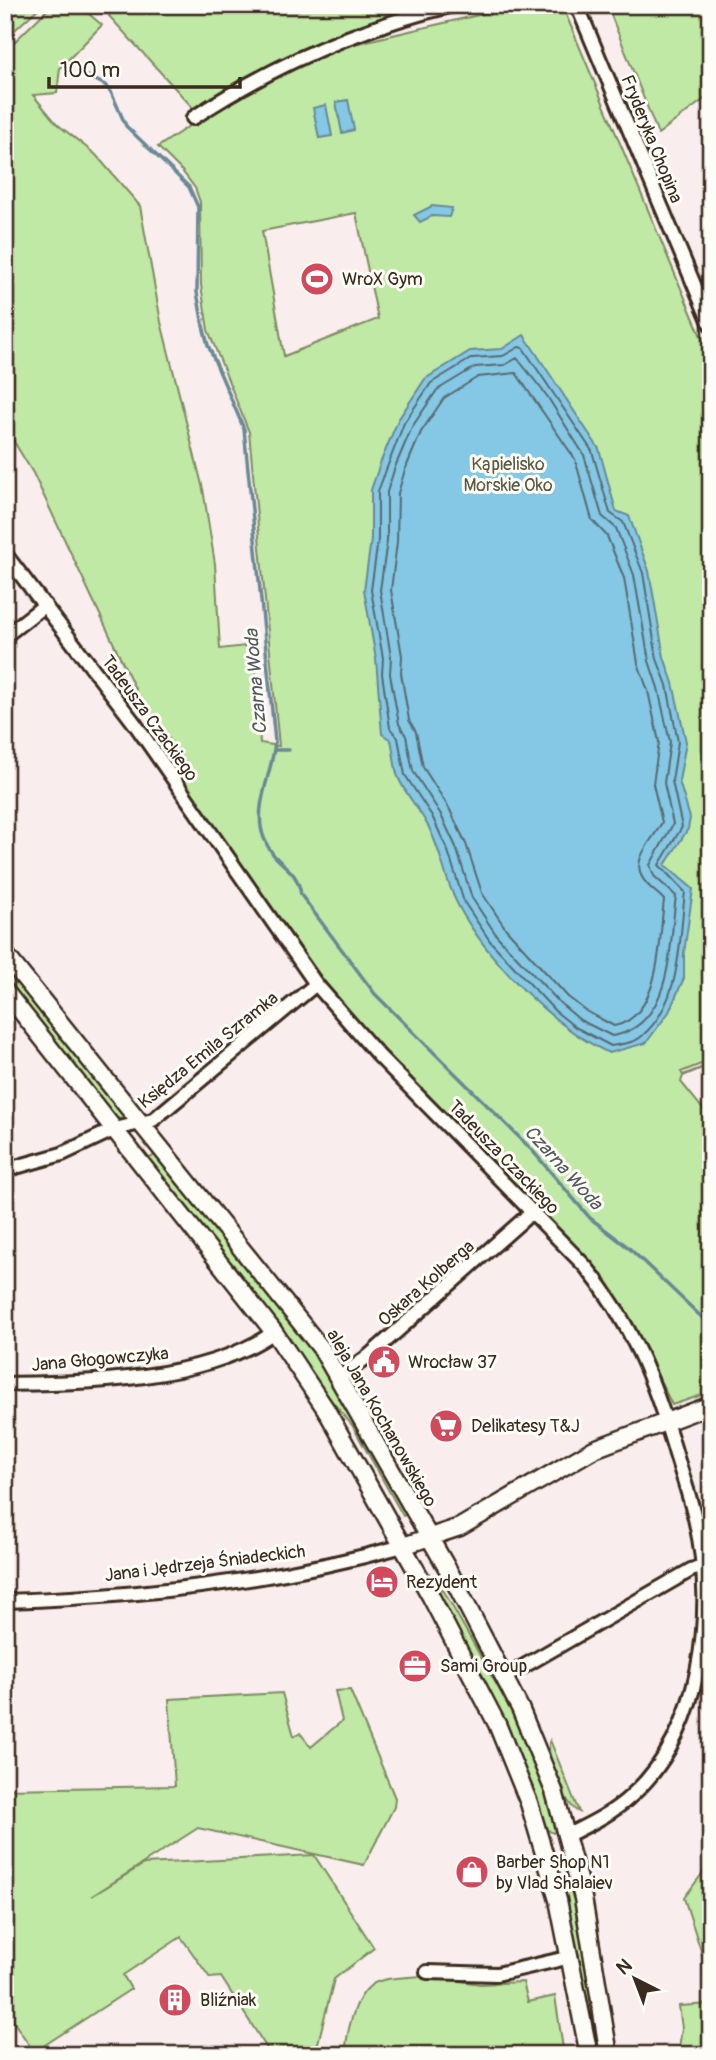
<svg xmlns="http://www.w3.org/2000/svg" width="716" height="2060" font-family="Pangolin,sans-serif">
  <rect width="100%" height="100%" fill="#f9edee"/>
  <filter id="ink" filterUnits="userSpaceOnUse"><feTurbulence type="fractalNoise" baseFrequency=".0143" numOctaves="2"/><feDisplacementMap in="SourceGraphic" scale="14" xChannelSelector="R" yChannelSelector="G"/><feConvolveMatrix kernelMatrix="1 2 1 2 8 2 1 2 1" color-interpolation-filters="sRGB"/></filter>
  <g filter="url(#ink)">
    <!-- green -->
    <path fill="#c0e9a5" stroke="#7e8a62" stroke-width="2" fill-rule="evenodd" d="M5,5h37l-37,34z
      M52,5h34l-3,4 19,16 -42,43 -3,25 -24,2 24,29 39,31 44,51 21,116 42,167 12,75 5,85 34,-4 6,98 19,3 -30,-314 -41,-102 -7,-45 -1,-83 -5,-14 -13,-17 -24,-24 62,-42 117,-57 171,-40 2,-3h52l149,355v700l-30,12 2,3 28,-11 -28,12 -2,6 30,37v273l-39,13 -40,-82 -32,-48 -258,-269 -160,-224 12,-7 -57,-82 -104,-220 -28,-46v-376zM356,213l22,106 -94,37 -22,-125z
      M116,5h309l-84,29 -148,74 -84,-92z
      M607,5h104v89l-53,40z
      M5,965l119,149 -2,5 -6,-1 -111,-138z
      M157,1153l164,210 86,151 -4,2 -51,-91 -28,-33 -51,-76 -124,-157z
      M442,1588l79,140 32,83 3,18 -3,4 -7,-4 -44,-113 -67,-124z
      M350,1690l45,108 -1,9 -30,58 -166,-37 -106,68 52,-32 170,-9 60,93 -40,31 -19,76 -45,-2 -49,-76 -11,1 -29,-41 -58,38 8,14 -97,63 -29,-43v-220l170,-3 -6,-87 113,-6 12,43 6,-3 11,14 31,-26 -7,-30z
      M550,1740l29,72c-14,-5 -35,-59 -29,-72z
      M711,1862v119l-6,-4 -2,-20 -19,-59z
      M572,1886l30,169h-5l-35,-166z
      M427,1976l53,8 43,-2 5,20 27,-6 9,59h-219c2,-23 10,-70 38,-75 14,-3 29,-3 44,-4z
      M711,2004v51h-33l4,-27 -3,-22z"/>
    <!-- water -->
    <path fill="#84c8e5" stroke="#678995" stroke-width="2" d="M348,100l6,30 -12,3 -6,-31z
      M326,105l6,31 -13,2 -6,-30z
      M432,206l20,2 -3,9 -17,-1 -12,6 -6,-7z
      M524,335l75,114 17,62 13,5 20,55 15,86 9,26 13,59 -7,39 11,37 -2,11 -23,36 28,24 -9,64v25l-15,34 -23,31 -37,10c-55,-25 -121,-93 -150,-146 -13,-23 -17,-52 -28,-75 -8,-19 -25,-36 -33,-55 -4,-11 -4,-25 -7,-37l-9,-6 -6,-75 -12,-69 7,-50v-50l10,-29 17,-41 27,-41 45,-28 32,-2z"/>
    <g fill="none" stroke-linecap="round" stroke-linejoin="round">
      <!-- shore -->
      <path stroke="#58696e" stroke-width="2" d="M519,347l4,1 69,103 18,62 13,9 20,51 14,86 10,26 11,57 -6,39 10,46 -23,38 26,27c-6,48 -3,110 -43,144 -7,7 -21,8 -31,10l-36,-19 -20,-16 -65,-70 -26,-39 -16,-51 -16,-35 -27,-41 -7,-37 -8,-10 -8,-54 1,-16 -12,-68 7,-50v-49l26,-68 27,-40 41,-25 31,-2z
        M517,358l30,38 37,59 18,61 14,12 18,47 15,86 9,27 12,54 -6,41 9,41 -23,41 4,11 22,20c-7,48 -2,130 -64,140l-32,-16 -19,-16 -64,-68 -25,-38 -16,-51 -16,-34 -27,-42 -7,-35 -7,-12 -9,-50 1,-17 -11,-67 7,-49v-49l8,-25 17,-40 25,-37 38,-23 30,-2z
        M516,373l59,86 17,61 15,16 17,42 14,85 10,28 11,51 -6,42 9,38c-9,20 -36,39 -15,62 5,6 12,10 17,16 -5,37 -2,117 -50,126l-28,-15 -18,-14 -62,-68 -24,-36 -16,-49 -17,-36 -26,-41 -7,-35 -7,-12 -8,-47 1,-17 -11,-66 6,-48 1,-49 7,-23 16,-38 23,-34 34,-21z"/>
      <!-- stream -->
      <path stroke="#678995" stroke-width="3.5" d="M88,76l17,9 6,7 15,34 63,61 9,20 -1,85 6,34 5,19 36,84 31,312c-2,31 -23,67 -11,97 11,30 33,26 37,57l74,99 156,155 59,69 39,30 82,78
        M274,750h15"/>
      <defs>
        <path id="street" d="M577,5l134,320
          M193,118c80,-53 168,-91 261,-113
          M5,554l130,170 181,260 62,71 207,211c46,55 70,117 90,185 7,24 16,48 21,72 20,88 6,210 -65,273 -18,17 -41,28 -63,39
          M5,636l40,-31
          M5,1170l57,-16 53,-25 38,-9 163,-136
          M339,1378l31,-23 163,-144
          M5,1384c81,-1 201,-3 269,-52
          M5,1601c134,-4 269,-19 398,-55
          M505,1677l186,-107 12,-4
          M427,1972l70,2 74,-17"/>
        <path id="secondary" d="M5,954l316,394 130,227 69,133 34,83 29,107 26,157
          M5,991l269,341 51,76 105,187 67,129 32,79 29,97 31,155
          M403,1546l57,-19 134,-78 117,-44"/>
      </defs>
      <!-- street casing -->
      <use href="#street" stroke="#3b2a1e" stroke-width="18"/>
      <!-- secondary casing -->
      <use href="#secondary" stroke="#3b2a1e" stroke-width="21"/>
      <!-- street -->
      <use href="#street" stroke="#fdfcf7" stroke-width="12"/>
      <!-- secondary -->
      <use href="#secondary" stroke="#fdfcf7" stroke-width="16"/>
    </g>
  </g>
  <!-- icons -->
  <defs>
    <symbol id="stadium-disc" viewBox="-11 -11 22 22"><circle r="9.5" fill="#d1495b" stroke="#fdfcf7"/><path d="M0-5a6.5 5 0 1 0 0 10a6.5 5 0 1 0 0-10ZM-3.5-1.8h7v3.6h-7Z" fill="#fff"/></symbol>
    <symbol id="civic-disc" viewBox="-11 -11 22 22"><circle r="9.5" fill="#d1495b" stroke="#fdfcf7"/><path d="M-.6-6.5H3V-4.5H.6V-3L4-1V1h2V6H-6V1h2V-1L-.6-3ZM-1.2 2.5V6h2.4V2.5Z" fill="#fff"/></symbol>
    <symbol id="supermarket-disc" viewBox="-11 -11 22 22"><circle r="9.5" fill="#d1495b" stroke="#fdfcf7"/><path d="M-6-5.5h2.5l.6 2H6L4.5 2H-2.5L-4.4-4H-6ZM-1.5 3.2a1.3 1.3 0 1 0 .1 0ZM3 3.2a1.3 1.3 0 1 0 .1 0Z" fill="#fff"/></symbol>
    <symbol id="hotel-disc" viewBox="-11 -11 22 22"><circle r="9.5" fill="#d1495b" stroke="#fdfcf7"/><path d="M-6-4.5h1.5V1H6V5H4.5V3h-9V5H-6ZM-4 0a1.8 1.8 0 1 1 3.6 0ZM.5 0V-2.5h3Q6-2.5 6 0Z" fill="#fff"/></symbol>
    <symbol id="office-disc" viewBox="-11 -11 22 22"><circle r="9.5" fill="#d1495b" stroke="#fdfcf7"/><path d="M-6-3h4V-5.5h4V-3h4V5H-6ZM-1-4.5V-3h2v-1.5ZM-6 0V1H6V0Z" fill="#fff"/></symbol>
    <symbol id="shop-disc" viewBox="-11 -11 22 22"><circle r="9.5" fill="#d1495b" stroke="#fdfcf7"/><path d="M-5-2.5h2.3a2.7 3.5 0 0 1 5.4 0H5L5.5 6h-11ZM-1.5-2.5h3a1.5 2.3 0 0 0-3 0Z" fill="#fff"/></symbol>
    <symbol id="building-disc" viewBox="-11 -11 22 22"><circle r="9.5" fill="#d1495b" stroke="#fdfcf7"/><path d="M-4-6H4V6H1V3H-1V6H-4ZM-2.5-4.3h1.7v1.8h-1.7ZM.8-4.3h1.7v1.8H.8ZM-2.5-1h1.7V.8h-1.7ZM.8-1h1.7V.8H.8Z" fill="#fff"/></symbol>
  </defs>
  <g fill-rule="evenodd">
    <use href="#stadium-disc" x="298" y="260" width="38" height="38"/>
    <use href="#civic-disc" x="365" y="1343" width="38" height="38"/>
    <use href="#supermarket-disc" x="427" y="1407" width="38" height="38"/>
    <use href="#hotel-disc" x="363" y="1563" width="38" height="38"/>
    <use href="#office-disc" x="396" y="1647" width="38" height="38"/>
    <use href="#shop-disc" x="453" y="1853" width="38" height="38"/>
    <use href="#building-disc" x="156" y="1981" width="38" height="38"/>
  </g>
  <g text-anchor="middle" stroke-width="6" stroke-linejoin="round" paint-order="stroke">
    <!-- street labels -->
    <g font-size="18" fill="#3b2a1e" stroke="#fdfcf7">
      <text transform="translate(652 139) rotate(68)" y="6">Fryderyka Chopina</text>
      <text transform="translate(150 718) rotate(54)" y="6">Tadeusza Czackiego</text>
      <text transform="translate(208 1050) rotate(-39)" y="6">Księdza Emila Szramka</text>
      <text transform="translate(504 1157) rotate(46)" y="6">Tadeusza Czackiego</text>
      <text transform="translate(426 1283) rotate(-41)" y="6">Oskara Kolberga</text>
      <text transform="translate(100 1359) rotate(-5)" y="6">Jana Głogowczyka</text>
      <text transform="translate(382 1418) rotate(60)" y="6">aleja Jana Kochanowskiego</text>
      <text transform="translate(205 1563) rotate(-7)" y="6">Jana i Jędrzeja Śniadeckich</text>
    </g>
    <!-- poi labels -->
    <g font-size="18" fill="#3b2a1e" stroke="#fdfcf7" text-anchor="start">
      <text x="342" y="285">WroX Gym</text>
      <text x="408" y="1368">Wrocław 37</text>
      <text x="471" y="1432">Delikatesy T&amp;J</text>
      <text x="406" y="1588">Rezydent</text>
      <text x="440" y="1672">Sami Group</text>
      <text x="496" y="1868">Barber Shop N1<tspan x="496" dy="21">by Vlad Shalaiev</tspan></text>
      <text x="200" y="2006">Bliźniak</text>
    </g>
    <!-- park labels -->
    <g font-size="18" fill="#5c5a40" stroke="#fdfcf7">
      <text x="508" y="470">Kąpielisko<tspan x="508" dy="21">Morskie Oko</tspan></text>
    </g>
    <!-- water labels -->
    <g font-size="19" font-style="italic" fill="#51595a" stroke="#fdfcf7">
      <text transform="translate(255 682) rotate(-95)" y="7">Czarna Woda</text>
      <text transform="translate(564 1167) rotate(48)" y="7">Czarna Woda</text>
    </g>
  </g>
  <!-- margin -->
  <rect width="716" height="2060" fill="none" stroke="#fdfcf7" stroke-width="28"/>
  <rect x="14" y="14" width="688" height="2032" fill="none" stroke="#3b2a1e" stroke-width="2.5" filter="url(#ink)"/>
  <!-- north arrow -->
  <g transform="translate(635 1979) rotate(318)" stroke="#fdfcf7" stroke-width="5" paint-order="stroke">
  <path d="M0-5L12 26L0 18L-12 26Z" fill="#3b2a1e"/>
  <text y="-10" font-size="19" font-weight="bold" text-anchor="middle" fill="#3b2a1e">N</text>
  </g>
  <!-- scale -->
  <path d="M49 77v10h191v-10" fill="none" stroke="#3b2a1e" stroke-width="3.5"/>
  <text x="60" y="77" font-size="21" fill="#3b2a1e" stroke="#fdfcf7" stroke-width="5" paint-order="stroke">100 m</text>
</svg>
